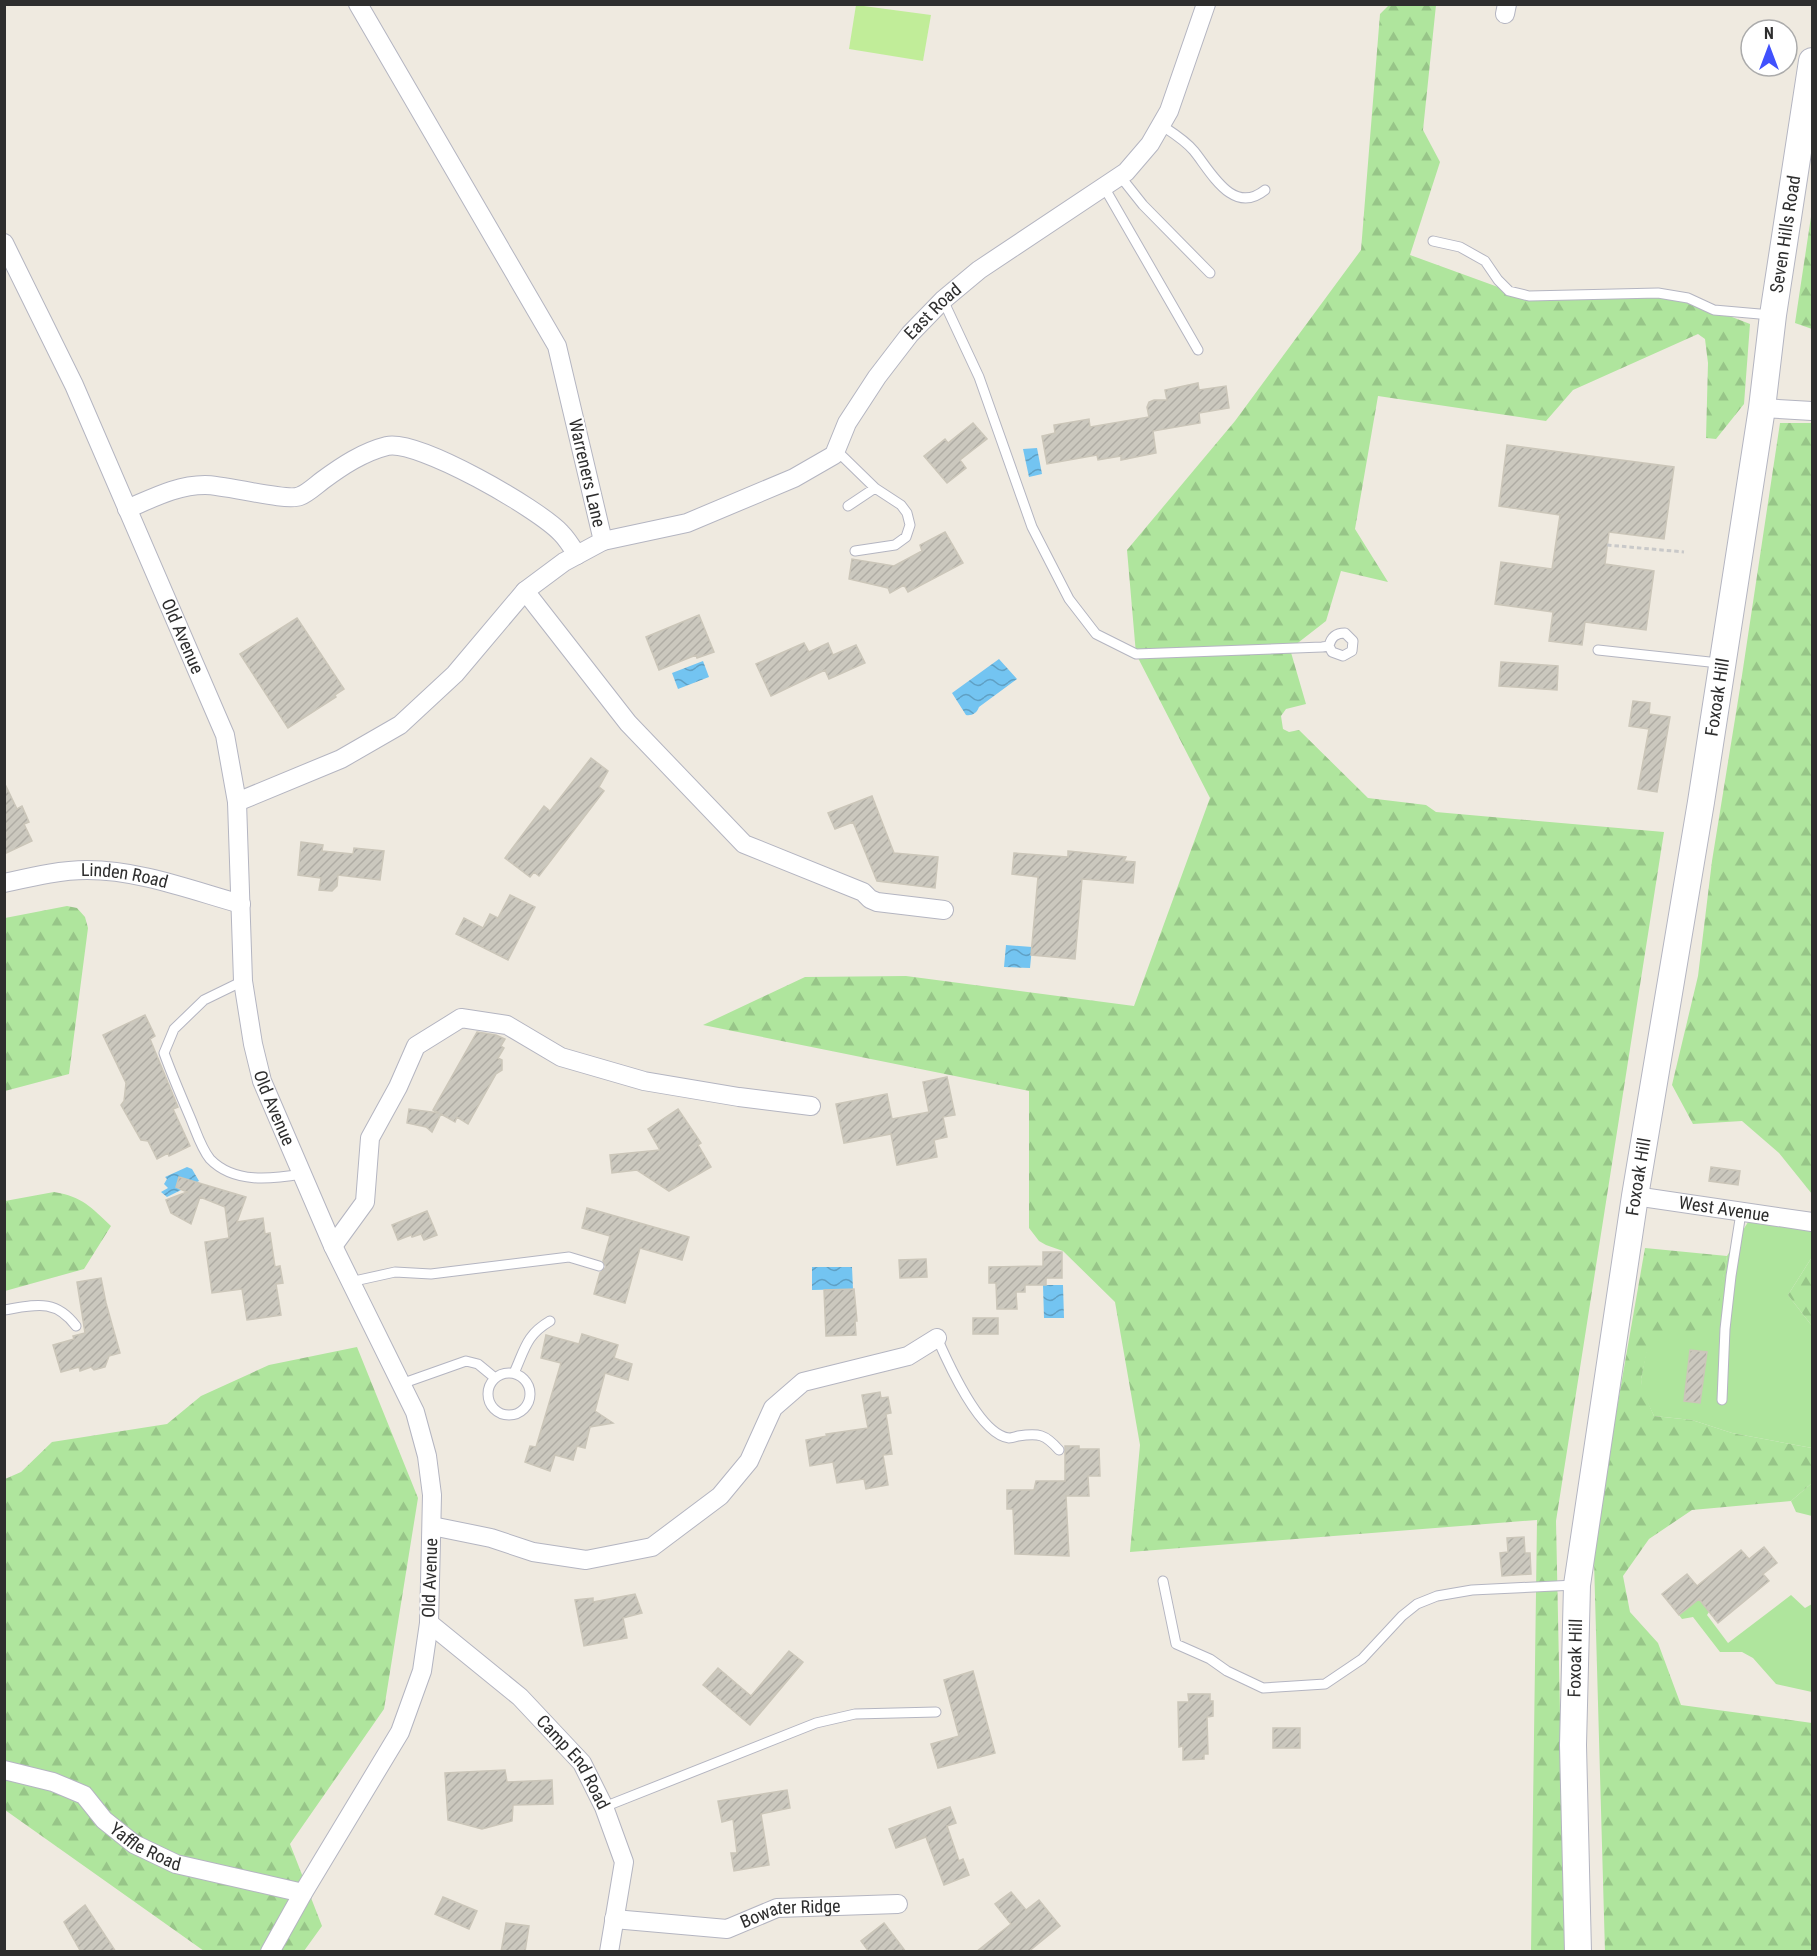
<svg xmlns="http://www.w3.org/2000/svg" width="1817" height="1956" font-family="'Roboto Condensed',sans-serif">
  <defs>
    <pattern id="forest-firs" width="22" height="20" patternUnits="userSpaceOnUse" patternTransform="scale(1.5)"><rect width="22" height="20" fill="#afe59d"/><path d="M5 1l3.5 6h-7zM16 11l3.5 6h-7z" fill="#97c588"/></pattern>
    <pattern id="water-waves" width="16" height="10" patternUnits="userSpaceOnUse" patternTransform="scale(1.5)"><rect width="16" height="10" fill="#73c4f1"/><path d="M0 5q4-4 8 0t8 0" fill="none" stroke="#5fa0c4"/></pattern>
    <pattern id="building-hatch" width="6" height="6" patternUnits="userSpaceOnUse" patternTransform="scale(1.5)"><rect width="6" height="6" fill="#cbc8be"/><path d="M-1 1l2-2M0 6l6-6M5 7l2-2" fill="none" stroke="#afaca4"/></pattern>
  </defs>
  <rect width="100%" height="100%" fill="#efeae0"/>
  <!-- grass -->
  <path fill="#afe59d" d="M1753,1214l59,8v35l-24,38 24,31v122l-80,-15 -40,-13 -38,-4 -12,-25 -1,-12 8,-41 72,-50 6,-32z
    M1812,1483v33l-16,-4 -5,-11z
    M1791,1595l14,13 7,-4v88l-36,-8 -23,-26 -11,-6h-22l-27,-35 -11,2 -3,-4 20,-16 10,13 -2,3 21,28z"/>
  <!-- forest -->
  <path fill="url(#forest-firs)" d="M1389,5h47l-13,125 17,32 -30,93 99,36 20,5 129,-3 56,17 36,14 -6,80 -28,35 -10,-1 2,-75 -3,-24 -7,-5 -125,56 -27,31 -168,-25 -23,133 33,53 -47,-11 -15,50 -36,28 16,55 -20,5 -5,7 2,13 6,3 10,-2 69,68 58,7 10,7 228,20 -108,689 9,430h-34l6,-431 -407,32 10,-107 -25,-143 -52,-51 -17,-6 -7,-4 -10,-13v-137l-326,-66 102,-48 101,-1 228,30 76,-208 -74,-144 -9,-104 108,-129 126,-171 19,-236z
    M1812,210v119l-17,-6z
    M1780,423h32v771l-33,-41 -37,-32 -49,3 -21,-39 26,-109 14,-115 29,-179z
    M67,906l10,2 8,9 3,11 -19,146 -64,17v-173z
    M54,1192c29,5 37,15 57,34l-27,43 -79,22v-90z
    M1645,1248l82,8 -12,71 -65,11 -9,41 2,12 11,25 38,4 40,13 80,15v35l-21,18 -99,9 -43,29 -26,37 7,36 28,31 23,62 131,18v228l-207,1 -11,-391 17,-119z
    M1812,1257v69l-24,-31z
    M357,1347l61,151 -34,211 -94,135 32,82 -18,25h-100l-199,-141v-331l16,-7 31,-30 115,-18 34,-28 68,-31z"/>
  <!-- pitch -->
  <path fill="#c1ed99" d="M856,5l75,10 -8,46 -74,-12z"/>
  <!-- water -->
  <path fill="url(#water-waves)" d="M1037,448l5,26 -13,3 -6,-28z
    M999,659l18,20 -38,28c-2,6 -7,9 -13,8l-14,-22z
    M703,661l6,16 -31,12 -6,-16z
    M1006,945l26,2 -2,21 -26,-1z
    M187,1167l5,2 7,12 -32,16 -6,-5 7,-4 -4,-4 3,-5 -2,-2z
    M812,1267h40l1,22 -41,1z
    M1043,1285h20l1,33h-20z"/>
  <!-- building -->
  <path fill="url(#building-hatch)" stroke="#cbc6b9" stroke-width="1.5" d="M1198,383l1,7 27,-4 3,22 -30,5 1,10 -47,8 3,22 -35,7v-4l-23,4 -1,-5 -50,9 -5,-28 13,-3 -1,-8 35,-6 1,8 59,-10 -2,-10 2,-5 5,-2h13l-2,-10z
    M973,423l14,16 -27,21 6,8 -19,15 -23,-27 21,-17 3,4z
    M1507,445l167,22 -10,72 -55,-7 -4,32 49,7 -8,59 -61,-8 -3,23 -33,-4 4,-29 -58,-8 6,-42 51,7 8,-54 -61,-9z
    M945,532l18,31 -55,29 -4,-7 -14,8 -2,-5 -39,-9 3,-20 42,7 28,-15 -2,-6z
    M699,615l15,37 -17,6 -1,-3 -37,15 -13,-33z
    M297,618l47,71 -9,6 1,2 -48,31 -48,-74z
    M804,643l5,9 19,-9 5,12 23,-10 9,18 -36,16 -4,-9 -54,26 -15,-32z
    M1501,662l57,4 -1,24 -58,-4z
    M1633,701l17,2 -1,11 21,3 -13,75 -19,-3 11,-60 -20,-3z
    M591,758l17,13 -9,16 5,4 -65,85 -5,-4 -4,5 -25,-19 39,-52 6,5z
    M4,782l13,27 5,-3 7,16 -5,2 8,17 -28,13z
    M872,796l22,57 44,4 -3,31 -58,-7 -24,-59 -18,7 -7,-16z
    M301,842l22,3 -1,6 31,3 1,-6 30,3 -4,29 -42,-5 -1,11 -5,5 -13,-1 2,-12 -23,-3z
    M1068,851l58,6 -2,4 11,1 -2,21 -51,-4 -7,80 -44,-4 7,-78 -26,-3 2,-21 54,4z
    M510,895l25,12 -27,53 -52,-26 8,-16 19,10 7,-14 8,4z
    M145,1015l10,21 -5,3 28,68 -5,2 17,37 -21,10 -1,-3 -11,6 -9,-18 -7,-1 -20,-35 3,-4 2,-18 -23,-48z
    M477,1032l19,3 9,4 -4,7 3,2 -6,10 4,2v10l-6,4 -28,50 -11,-7 -2,5 -14,-8 -9,18 -6,-5 -19,-4 2,-14 30,4 -6,-3z
    M947,1077l8,38 -12,2 4,20 -13,3 3,17 -40,8 -6,-31 -47,9 -8,-39 51,-10 5,25 37,-7 -6,-30z
    M678,1109l23,34 -3,2 13,22 -42,24 -32,-21 -25,3 -2,-18 50,-5 -12,-21z
    M1711,1167l29,4 -2,14 -29,-4z
    M179,1177l67,20 -9,25 26,-4 2,16 5,-1 5,34 5,-1 3,17 -7,1 5,31 -34,5 -5,-31 -30,4 -7,-51 24,-4 -4,-31 -25,-10 -9,27 -20,-11 -5,-13 21,-8 -11,-5z
    M587,1208l102,29 -7,23 -42,-12 -15,55 -31,-9 6,-21 6,-6 -3,-6 7,-25 -28,-8z
    M427,1211l10,24 -13,5 -3,-6 -9,3 -1,-2 -13,5 -6,-15z
    M1043,1252h19v26h-16v7h-21v7h-9l1,17h-20l-1,-26h-7v-16l54,-1z
    M926,1259l1,18 -27,1 -1,-18z
    M101,1278l5,25 14,50 -11,3 -4,11 -11,3 -3,-3 -11,4 -1,-4 -18,5 -8,-27 21,-6 -1,-3 12,-3 -8,-51z
    M854,1289l3,32h-2l1,14 -30,1 -2,-46z
    M973,1318h25v16h-25z
    M582,1334l36,11 -4,13 18,6 -4,16 -23,-7 -10,38 18,12 -23,4 -5,21 -8,-2 -4,14 -18,-5 -5,16 -25,-9 5,-16 6,1 25,-84 -20,-5 5,-23 33,9z
    M1690,1350l17,2 -7,51 -16,-2z
    M880,1392l1,6 7,-1 3,16 -5,1 6,40 -9,1 5,30 -22,4 -2,-10 -27,4 -4,-21 -23,4 -4,-26 21,-4 -1,-2 42,-6 -6,-33z
    M1065,1446h14v3h20l1,27h-12l1,20h-23l3,60 -54,-2 -2,-45h-6v-19h27l2,-9h29z
    M1524,1537l1,16h5l1,21 -29,2 -2,-23 8,-1 -1,-14z
    M1764,1547l13,16 -14,11 6,7 -51,42 -19,-24 -20,16 -17,-21 25,-20 10,12 44,-36 8,9z
    M635,1594l7,19 -19,5 4,20 -43,8 -9,-46 18,-2v4z
    M789,1651l14,11 -53,63 -47,-40 15,-17 33,28z
    M973,1671l22,82 -57,15 -7,-24 28,-8 -15,-56z
    M1188,1694h22v7h3v15l-6,1 1,37h-4v5l-21,1v-14l-4,1 -1,-45h11z
    M1273,1728h27v20h-27z
    M505,1770l2,12 45,-2 1,24 -40,1 -1,16 -30,8 -34,-9 -3,-47z
    M787,1790l3,18 -29,6 8,51 -35,6 -3,-18h6l-4,-34 -11,3 -4,-21z
    M950,1807l6,16 -9,3 12,35 4,-2 6,16 -25,10 -18,-48 -30,11 -7,-19z
    M1011,1892l15,18 13,-10 21,26 -32,26h-52l35,-28 -16,-20z
    M443,1897l34,14 -8,18 -34,-15z
    M85,1905l31,47h-35l-17,-30z
    M506,1923l23,3 -4,26h-24z
    M884,1923l22,29h-37l-8,-11z"/>
  <g fill="none" stroke-linecap="round" stroke-linejoin="round">
    <defs>
      <path id="service" d="M1161,125c12,8 24,15 33,26 17,21 39,65 71,39
        M1120,176l23,29 67,68
        M1104,187l94,163
        M1433,241l27,6 25,14 13,19 11,11 20,5 129,-3 30,5 26,12 57,5
        M943,300l36,77 53,150 37,72 27,35 40,20 186,-7 7,-1c2,-9 7,-13 16,-13l8,8 -1,10 -9,5 -11,-4 -3,-6
        M836,450l39,38 26,17 6,8 3,12 -4,12 -11,8 -40,6
        M848,506l27,-18
        M1598,650l121,13
        M243,981l-39,19 -30,29 -10,24c8,22 17,43 26,64 6,14 11,31 20,42 24,25 62,20 92,15
        M350,1282l45,-10 36,2 138,-17 30,9
        M4,1310c31,-5 51,-12 72,16
        M937,1338c11,25 43,97 72,100 3,0 6,-1 9,-2 21,-3 27,-2 41,14
        M514,1373c11,-24 12,-38 36,-52
        M488 1394a21 21 0 1 1 42 0a21 21 0 1 1-42 0Z
        M401,1384l65,-23 12,3 17,14
        M1722,1400l3,-71 6,-53 10,-63
        M1163,1581l13,63 34,15 17,12 36,17 62,-4 37,-25 40,-43 15,-12 20,-8 35,-6 103,-5
        M604,1807l212,-84 39,-9 81,-2"/>
      <g id="minor">
        <path d="M1505,14l2,-10"/>
        <path id="s1" d="M4,243l70,142 151,350 12,67 6,179 10,63 9,37 71,165 82,166 12,44 5,39 -1,45 -2,83 -7,48 -22,61 -97,161 -33,59"/>
        <path d="M1762,408l50,3"/>
        <path d="M127,509c26,-11 50,-24 78,-24 21,0 82,17 95,11 8,-3 16,-11 23,-16 19,-14 40,-28 64,-34 31,-7 152,63 174,87 6,6 11,14 16,22"/>
        <path id="s2" d="M603,541l84,-18 107,-45 40,-23 13,-32 30,-46 33,-43 33,-34 36,-30 147,-98 24,-28 19,-33 37,-107"/>
        <path d="M525,591l103,132 116,121 119,48 7,7 7,3 67,8"/>
        <path d="M237,802l104,-43 59,-34 55,-51 70,-83 39,-29 39,-21 -46,-195 -199,-342"/>
        <path id="s3" d="M4,883c27,-6 55,-13 83,-13 52,0 104,20 154,34"/>
        <path id="s4" d="M1635,1196l177,26"/>
        <path d="M333,1246l32,-44 5,-64 28,-51 18,-41 45,-28 46,7 54,32 83,24 95,16 72,9"/>
        <path d="M432,1526l59,12 42,14 53,8 66,-13 68,-51 29,-35 24,-53 30,-26 105,-26 29,-18"/>
        <path id="s5" d="M429,1623l91,74 62,66 22,44 20,55 -15,90"/>
        <path id="s6" d="M4,1770l49,12 31,13 20,25 30,24 42,20 127,29"/>
        <path id="s7" d="M614,1919l113,10 50,-21 121,-4"/>
      </g>
      <g id="secondary">
        <path id="s8" d="M1578,1952l-5,-207 4,-160 58,-389 66,-394 61,-394 11,-93 39,-254"/>
      </g>
    </defs>
    <!-- service casing -->
    <use href="#service" stroke="#b4b5c1" stroke-width="11"/>
    <!-- minor casing -->
    <use href="#minor" stroke="#b4b5c1" stroke-width="20"/>
    <!-- secondary casing -->
    <use href="#secondary" stroke="#b4b5c1" stroke-width="28"/>
    <!-- path -->
    <path stroke="#c9c9c9" stroke-width="3" stroke-dasharray="4.5 3" stroke-linecap="butt" d="M1607,545l77,7"/>
    <!-- service -->
    <use href="#service" stroke="#fff" stroke-width="9"/>
    <!-- minor -->
    <use href="#minor" stroke="#fff" stroke-width="18"/>
    <!-- secondary -->
    <use href="#secondary" stroke="#fff" stroke-width="26"/>
  </g>
  <g text-anchor="middle" stroke-width="4.5" stroke-linejoin="round" paint-order="stroke">
    <!-- street labels -->
    <g font-size="18" fill="#2e2e2e" stroke="#fff">
      <text dy="6" stroke="none"><textPath href="#s8" startOffset="1734">Seven Hills Road</textPath></text>
      <text dy="6" stroke="none"><textPath href="#s2" startOffset="424">East Road</textPath></text>
      <text transform="translate(587 473) rotate(77)" y="6">Warreners Lane</text>
      <text dy="6" stroke="none"><textPath href="#s1" startOffset="432">Old Avenue</textPath></text>
      <text dy="6" stroke="none"><textPath href="#s8" startOffset="1266">Foxoak Hill</textPath></text>
      <text dy="6" stroke="none"><textPath href="#s3" startOffset="122">Linden Road</textPath></text>
      <text dy="6" stroke="none"><textPath href="#s1" startOffset="918">Old Avenue</textPath></text>
      <text dy="6" stroke="none"><textPath href="#s8" startOffset="780">Foxoak Hill</textPath></text>
      <text dy="6" stroke="none"><textPath href="#s4" startOffset="90">West Avenue</textPath></text>
      <text transform="translate(430 1578) rotate(-88)" y="6">Old Avenue</text>
      <text dy="6" stroke="none"><textPath href="#s8" startOffset="294">Foxoak Hill</textPath></text>
      <text dy="6" stroke="none"><textPath href="#s5" startOffset="202">Camp End Road</textPath></text>
      <text dy="6" stroke="none"><textPath href="#s6" startOffset="166">Yaffle Road</textPath></text>
      <text dy="6" stroke="none"><textPath href="#s7" startOffset="180">Bowater Ridge</textPath></text>
    </g>
  </g>
  <!-- border -->
  <rect width="1817" height="1956" fill="none" stroke="#2e2e2e" stroke-width="12"/>
  <!-- north arrow -->
  <g transform="translate(1769 48)"><circle r="28" fill="#ffffff" stroke="#ababab" stroke-width="1.5"/>
  <path d="M0-4.5L10 22L0 15L-10 22Z" fill="#4051fd"/>
  <text y="-9" font-size="16" font-weight="bold" text-anchor="middle" fill="#2e2e2e">N</text>
  </g>
</svg>
